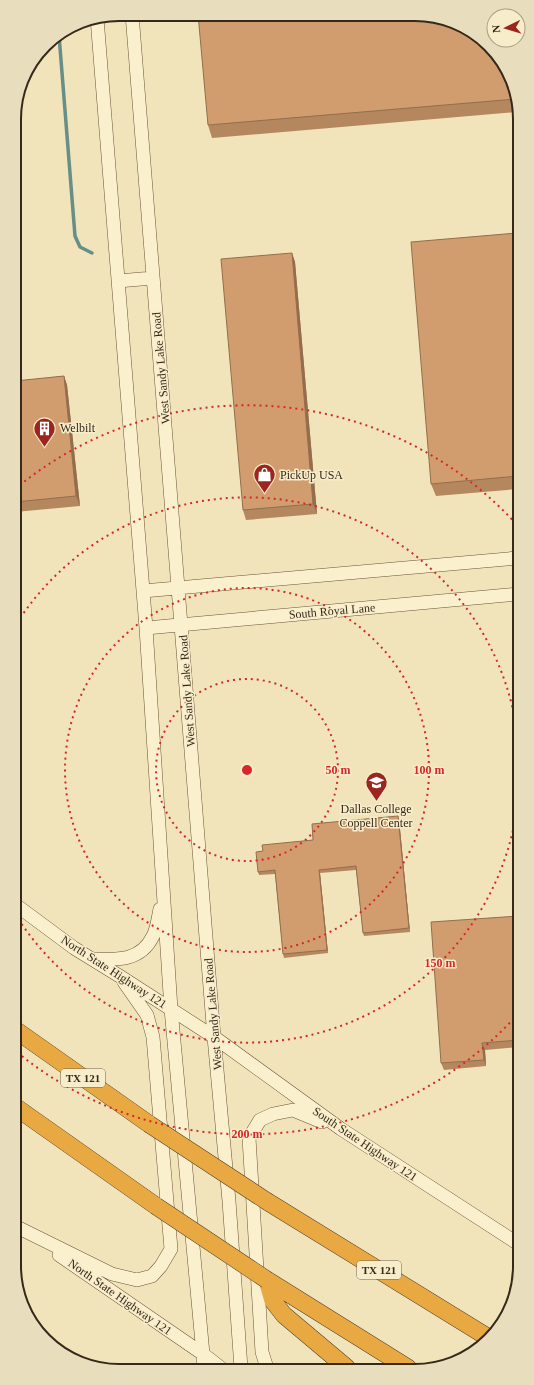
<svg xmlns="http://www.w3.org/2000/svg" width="534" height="1385" font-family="'Times New Roman',serif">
  <rect width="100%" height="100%" fill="#f1e4bb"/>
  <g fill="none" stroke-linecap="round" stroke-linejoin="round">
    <!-- stream -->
    <path stroke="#678f87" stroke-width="3.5" d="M59,35l16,201 5,11 12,6"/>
    <defs>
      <path id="secondary" d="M132,14l82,1023 15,164 12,167
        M97,18l49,610 25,381 32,345v15
        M118,281l35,-3
        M143,591l375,-33
        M146,628l372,-34
        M16,905l58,43 47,29 93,60 127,92 179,116
        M94,959c24,1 47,2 59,-23 4,-7 5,-18 7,-27
        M17,1227l95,47 25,6 15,-4 9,-10 10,-17 -18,-212 -6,-22 -23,-33
        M59,1255l144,99 18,14
        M267,1368l-5,-16 -13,-214 11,-18 13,-6 20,-4 29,12"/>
      <path id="motorway" d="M17,1031l132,93
        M17,1108l139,98
        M268,1202l221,136
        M267,1280l141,88
        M267,1280l6,21 11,14 63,53"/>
    </defs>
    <!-- secondary casing -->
    <use href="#secondary" stroke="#6a5437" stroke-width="14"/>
    <!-- motorway casing -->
    <use href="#motorway" stroke="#554029" stroke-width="18"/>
    <!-- secondary -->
    <use href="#secondary" stroke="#fbf0ce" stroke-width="13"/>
    <!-- motorway -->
    <use href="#motorway" stroke="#e8a943" stroke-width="17"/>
    <defs>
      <path id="motorway-bridge" d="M149,1124l119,78
        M156,1206l111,74"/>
    </defs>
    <!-- motorway-bridge casing -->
    <use href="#motorway-bridge" stroke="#554029" stroke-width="18" stroke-linecap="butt"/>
    <!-- motorway-bridge -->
    <use href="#motorway-bridge" stroke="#e8a943" stroke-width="17"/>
  </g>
  <!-- wall -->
  <path fill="#b5875f" d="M516,92l1,20 -305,26 -4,-13z
    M517,233l1,256 -82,7 -5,-12z
    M292,253l3,9 22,252 -71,6 -3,-10z
    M64,376l3,9 13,121 -65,6v-131z
    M399,819l11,113 -46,4 -1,-3 -7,-63 -36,3 8,80 -44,5 -1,-4 -8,-80 -16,1 -1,-3 5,-21 50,-11z
    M519,916v131l-34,3 1,16 -42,4 -3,-7z"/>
  <!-- shaded-wall -->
  <path fill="#936e4d" d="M292,253l3,9 22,252 -4,-10z
    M64,376l3,9 13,121 -4,-10z
    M398,816l1,3 11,113 -1,-4z
    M319,870l1,3 8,80 -1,-3z
    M482,1043l3,7 1,16 -2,-6z"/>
  <!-- building -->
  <path fill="#d29d6e" stroke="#936e4d" d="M198,14l237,2 54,29 27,47v7l-308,26z
    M517,233l1,243 -87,8 -20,-242z
    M292,253l21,251 -70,6 -22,-251z
    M64,376l12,120 -61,6v-121z
    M398,816l11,112 -46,5 -7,-67 -37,4 8,80 -44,4 -8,-84 -17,2 -2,-20 7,-1 -1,-6 51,-5 -1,-16z
    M514,826h5v60z
    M519,916v124l-37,3 2,17 -43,3 -10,-141z"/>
  <!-- distance rings -->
  <g fill="none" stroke="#d62828" stroke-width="2" stroke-dasharray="2 4">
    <circle cx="247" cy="770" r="91"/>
    <circle cx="247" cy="770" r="182"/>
    <path d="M518 801A273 273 0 0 1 17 917M17 623A273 273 0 0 1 518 739"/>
    <path d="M518 1014A364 364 0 0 1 18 1053M15 489A364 364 0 0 1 518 526"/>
  </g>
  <!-- icons -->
  <defs>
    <symbol id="building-pin" viewBox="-11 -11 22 30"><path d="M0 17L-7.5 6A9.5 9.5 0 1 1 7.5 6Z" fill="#9b2620" stroke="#f8edcb"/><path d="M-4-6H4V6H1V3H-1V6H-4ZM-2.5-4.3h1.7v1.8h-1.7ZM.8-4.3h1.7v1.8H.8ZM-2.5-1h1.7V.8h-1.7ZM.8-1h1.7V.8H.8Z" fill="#fff"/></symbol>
    <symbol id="shop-pin" viewBox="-11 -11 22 30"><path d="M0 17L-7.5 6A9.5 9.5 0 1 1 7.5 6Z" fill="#9b2620" stroke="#f8edcb"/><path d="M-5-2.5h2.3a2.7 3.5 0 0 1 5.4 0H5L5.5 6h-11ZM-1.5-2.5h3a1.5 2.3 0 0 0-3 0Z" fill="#fff"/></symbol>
    <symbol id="university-pin" viewBox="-11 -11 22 30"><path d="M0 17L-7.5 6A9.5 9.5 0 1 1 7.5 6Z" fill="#9b2620" stroke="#f8edcb"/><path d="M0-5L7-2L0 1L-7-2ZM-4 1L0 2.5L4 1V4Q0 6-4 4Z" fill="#fff"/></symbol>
  </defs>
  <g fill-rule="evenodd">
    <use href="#building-pin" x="32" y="416" width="25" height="34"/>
    <use href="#shop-pin" x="252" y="462" width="25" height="34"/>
    <use href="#university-pin" x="364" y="770" width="25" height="34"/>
  </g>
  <g text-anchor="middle" stroke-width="3" stroke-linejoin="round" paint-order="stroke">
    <!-- shield labels -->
    <g fill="#f8edcb" stroke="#70644f" stroke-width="1">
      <rect x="61" y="1069" width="44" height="18" rx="3"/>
      <rect x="357" y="1261" width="44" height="18" rx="3"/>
    </g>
    <g font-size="11" font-weight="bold" fill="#36291a">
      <text x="83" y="1082">TX 121</text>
      <text x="379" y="1274">TX 121</text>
    </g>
    <!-- street labels -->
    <g font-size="12" fill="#36291a" stroke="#f8edcb">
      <text transform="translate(161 368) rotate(-95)" y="4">West Sandy Lake Road</text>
      <text transform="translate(332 611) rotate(-5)" y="4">South Royal Lane</text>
      <text transform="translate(187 691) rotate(-94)" y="4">West Sandy Lake Road</text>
      <text transform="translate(114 972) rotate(33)" y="4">North State Highway 121</text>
      <text transform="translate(213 1014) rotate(-95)" y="4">West Sandy Lake Road</text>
      <text transform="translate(365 1144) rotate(34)" y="4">South State Highway 121</text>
      <text transform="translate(120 1297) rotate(35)" y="4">North State Highway 121</text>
    </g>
    <!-- poi labels -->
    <g font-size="12" fill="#36291a" stroke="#f8edcb" text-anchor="start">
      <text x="60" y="432">Welbilt</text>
      <text x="280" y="479">PickUp USA</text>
      <text x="376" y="813" text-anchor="middle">Dallas College<tspan x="376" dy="14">Coppell Center</tspan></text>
    </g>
  </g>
  <!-- crop -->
  <path d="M0 0H534V1385H0ZM119 21H415A98 98 0 0 1 513 119V1266A98 98 0 0 1 415 1364H119A98 98 0 0 1 21 1266V119A98 98 0 0 1 119 21Z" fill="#e8ddbd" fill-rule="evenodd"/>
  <path fill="none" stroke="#36291a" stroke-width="2" d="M119 21H415A98 98 0 0 1 513 119V1266A98 98 0 0 1 415 1364H119A98 98 0 0 1 21 1266V119A98 98 0 0 1 119 21Z"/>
  <circle cx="247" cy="770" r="6" fill="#d62828" stroke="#f8edcb" stroke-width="2"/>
  <g font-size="12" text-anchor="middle" font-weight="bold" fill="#d62828" stroke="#f8edcb" stroke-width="3" stroke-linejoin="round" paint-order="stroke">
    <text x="338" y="774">50 m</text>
    <text x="429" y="774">100 m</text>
    <text x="440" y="967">150 m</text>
    <text x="247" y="1138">200 m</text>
  </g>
  <!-- north arrow -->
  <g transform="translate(506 28) rotate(265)"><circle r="19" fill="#f8edcb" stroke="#aa9f84"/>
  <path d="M0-3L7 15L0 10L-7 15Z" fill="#9b2620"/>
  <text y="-6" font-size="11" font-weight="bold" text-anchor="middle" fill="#36291a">N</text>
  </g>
</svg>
